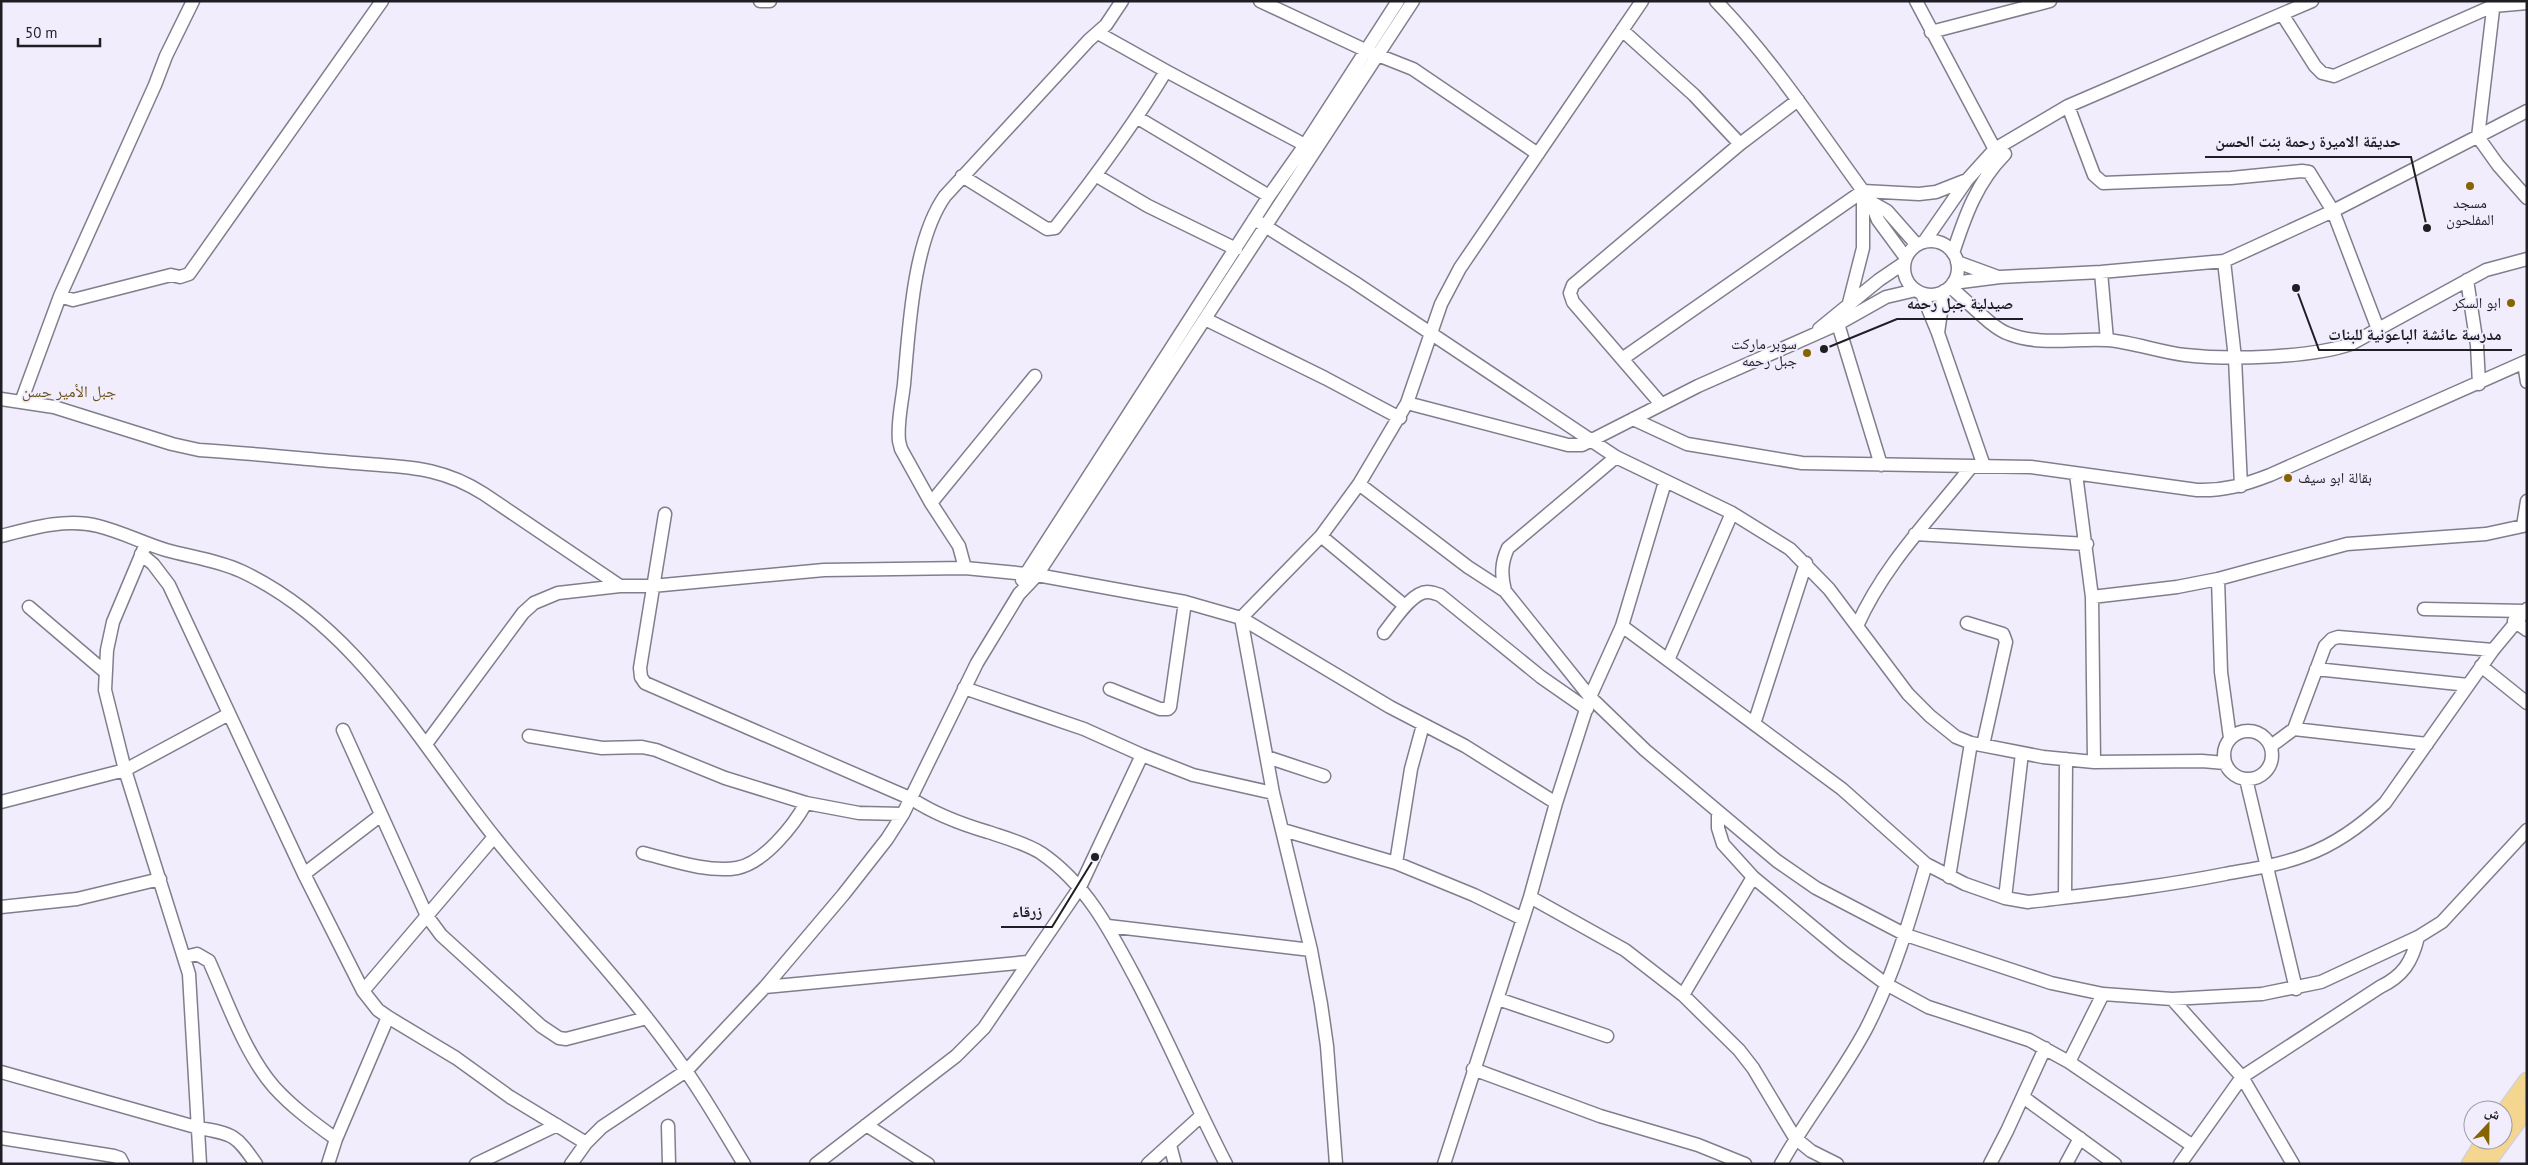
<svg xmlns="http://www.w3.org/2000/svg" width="2528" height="1165" font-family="'PT Sans','Noto Naskh Arabic',sans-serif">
  <rect width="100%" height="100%" fill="#f1edfd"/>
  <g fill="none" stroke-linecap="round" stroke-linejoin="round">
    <defs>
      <path id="minor" d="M193,1l-27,55 -11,29 -95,211 13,4 98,-25 9,2 9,-3 193,-273
        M760,1h10
        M1260,1l105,49 48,19 125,85
        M1716,1c59,61 105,133 155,201l7,18 28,38
        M1916,1l84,158
        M2494,1l-16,136 20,28 29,33
        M2282,14l33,52 7,7 12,3 159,-70 34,-3
        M1622,30l72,65 46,49
        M1931,32l119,-31
        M1098,33l68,38
        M2068,106l26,69 9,8 128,-5 71,-7 7,1 24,39 45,118
        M1138,118l131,78
        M962,176l85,53 8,-1c40,-51 78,-102 111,-157l139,74
        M1097,176l51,30 88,43
        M1871,202l16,9 30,34
        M1254,219l100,63 262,175 116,56 58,36 39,40 79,105 22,22 26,21 15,6 72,14 51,5 108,-1 23,2
        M1904 268a27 27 0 1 1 54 0a27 27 0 1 1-54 0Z
        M1924,242l43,-62 28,-31 73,-43 244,-105
        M1953,253c12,-37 24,-71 52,-99
        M2224,261l11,97 6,128
        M1957,262l41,15
        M2101,272l6,68
        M2467,280l10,65 2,39
        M1953,283l47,-6 101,-5 123,-11 109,-50 194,-100
        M1950,287c16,12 41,41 59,47 31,12 66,4 98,6 26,2 52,12 78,15 45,5 124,3 166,-11l135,-74 41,-11
        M1922,294l16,39 46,133
        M1849,303l14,-55v-49
        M1205,319l120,59 75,40
        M1838,324l43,141
        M1819,329l60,-49 25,-17
        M1938,333l6,-42
        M1622,359l241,-168 56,3 17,-2 28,-11
        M2524,363l3,19
        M1,399l53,8 118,37 27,6c48,3 97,8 145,12 55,6 92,1 140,32l136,92
        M21,402l39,-106
        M1407,403l161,42h14l116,-59 140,-62 48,-27 30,-7
        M1661,404l-88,-102 -3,-9 3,-8 167,-141 58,-44
        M1633,419l54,25 115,19 229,4 166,23c27,1 47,-5 73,-15l257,-114
        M1616,457l-108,91c-7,15 -7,27 -3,43l85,106 55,53 132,111 39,27 90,47 145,48 52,11 69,5 90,-5 59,-12 97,-45 24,-15 85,-92
        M2076,474l16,123 2,165
        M1359,484l109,83 37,24
        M931,503l104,-127
        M665,514l-25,154 1,9 4,6 267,116c24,16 49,25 76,33 18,6 37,11 53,21 47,32 71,81 97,130 31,59 57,121 88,181
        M1915,534l172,10
        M1,536c31,-8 65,-18 97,-10 24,6 45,17 68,24 25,7 51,10 75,21 117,55 177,171 255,268 62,78 134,150 190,232 21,30 39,62 58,93
        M1321,536l84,70
        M145,546l-32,76 -6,28 -2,40 20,80 64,204 11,190
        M141,554l12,10 16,21 135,289 59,117 15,19 10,7 68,41 54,39 76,46
        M965,568l-6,-22 -28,-43 -30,-54 -2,-8c-2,-19 3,-38 5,-57 5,-55 9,-143 41,-188l144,-156 17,-15 16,-24
        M2218,579l3,93 9,66
        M1022,580l247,-384 36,-51 93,-144
        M2092,597l85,-10 41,-8 129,-35 139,-10 37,-8 4,-25
        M29,607l75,64
        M2424,609l101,2
        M1241,618l80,-82 38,-52 48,-81 34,-99 19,-36 182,-267
        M1241,618l32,175 38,157 10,54 6,42 9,118
        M2514,621l13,9
        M1967,623l36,11 3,8 -23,103
        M1622,626l220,163 84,75 39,20 40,14 23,4c66,-8 132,-15 197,-28 27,-5 55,-9 81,-19 30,-11 56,-30 79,-52l108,-153 34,-41
        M1857,626c27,-61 73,-107 114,-159
        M1384,633c9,-11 28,-42 44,-41 4,0 9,2 12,3l101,82 46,32
        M1668,660l64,-147
        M2481,666l46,37
        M2316,669l152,16
        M964,688l120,41 58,26
        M1110,689l50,20h8l2,-2 15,-105
        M1754,724l52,-161
        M2294,729l133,15
        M343,730l84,186 14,19 100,91 18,12 7,1 81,-21
        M2224 755a24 24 0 1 1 48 0a24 24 0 1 1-48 0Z
        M529,736l73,12 40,-1 14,3 69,28 81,25 53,10 44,1
        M426,744l97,-131 11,-10 24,-10 62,-7h32l172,-16 141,-2 72,7 148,27 56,16 149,89 75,39 91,57
        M2271,746l23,-17 31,-83 7,-7 6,-2 155,13
        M1267,757l57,19
        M2246,779l50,210
        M1,802l124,-32 104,-56
        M1718,813v15l5,16 30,33 90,75 43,32 42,23 101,33 40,22 124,84
        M1283,830l113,33 78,32 49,24
        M643,853c28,7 65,20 94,15 27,-5 57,-43 69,-65
        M1396,863l15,-94 12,-44
        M304,874l77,-59
        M1949,877l22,-134
        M1530,897l95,53 58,45 56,55 14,18 42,70 16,13 26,13
        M2065,897l1,-138
        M2005,898l17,-145
        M1,907l76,-8 83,-20
        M1108,926l203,24
        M185,957l12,-3 12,7c18,40 36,93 65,126 18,20 40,36 62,52
        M765,987l263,-25
        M363,991l131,-154
        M1683,995l70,-118
        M1498,999l109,37
        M2172,999l70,78 51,87
        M2069,1062l34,-68
        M1473,1069l127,47 98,29 47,19
        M1,1072l198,56c35,6 37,7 57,36
        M2023,1097l92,67
        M866,1125l62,39
        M668,1126l1,38
        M1,1138l113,18 6,2 3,6
        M1170,1145l5,19
        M328,1164l8,-25 52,-122
        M476,1164l81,-39
        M571,1164l15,-21 16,-16 84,-56 79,-84 78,-92 44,-56 16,-25 74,-151 42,-69 18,-19 376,-574
        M816,1164l140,-108 28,-28 96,-141 62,-132 51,20 80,18
        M1148,1164l53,-48
        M1444,1164l86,-267 26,-94 34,-106 32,-71 43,-144
        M1781,1164c26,-47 60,-88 85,-135 27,-52 44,-109 60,-165
        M1990,1164l17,-33 38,-83
        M2066,1164l14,-26
        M2180,1164l62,-87 138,-90c23,-11 32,-25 38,-50"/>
      <path id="major" d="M2503,1114l24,-33
        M2470,1164l15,-24
        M2486,1164l41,-56"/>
    </defs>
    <!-- minor casing -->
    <use href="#minor" stroke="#817e8c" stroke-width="15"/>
    <!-- major casing -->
    <use href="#major" stroke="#d2d2d3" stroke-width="19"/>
    <!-- minor -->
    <use href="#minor" stroke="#fff" stroke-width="12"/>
    <!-- major -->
    <use href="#major" stroke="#f4d690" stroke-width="16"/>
  </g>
  <!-- markers -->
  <g fill="#866400" stroke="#f1edfd" stroke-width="2">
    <circle cx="2470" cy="186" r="5"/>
    <circle cx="2511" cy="303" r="5"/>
    <circle cx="1807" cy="353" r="5"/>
    <circle cx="2288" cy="478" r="5"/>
  </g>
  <g text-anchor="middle" stroke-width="4" stroke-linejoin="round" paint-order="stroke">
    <!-- poi labels -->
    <g font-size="15" fill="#1f1e24" stroke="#f1edfd" text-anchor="end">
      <text x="2470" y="208" text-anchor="middle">مسجد<tspan x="2470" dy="17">المفلحون</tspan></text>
      <text x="2501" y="308">ابو السكر</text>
      <text x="1797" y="349">سوبر ماركت<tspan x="1797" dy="17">جبل رحمه</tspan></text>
      <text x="2298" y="483" text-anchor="start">بقالة ابو سيف</text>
    </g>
    <!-- neighbourhood labels -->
    <g font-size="16" fill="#6a5319" stroke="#f1edfd">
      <text x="69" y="397">جبل الأمير حسن</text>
    </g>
  </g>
  <!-- callouts -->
  <path fill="none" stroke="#1f1e24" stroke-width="2" d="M2427 228L2411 157H2205M1824 349L1897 319H2023M2296 288L2319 350H2512M1095 857L1052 927H1001"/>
  <g fill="#1f1e24" stroke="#f1edfd" stroke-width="2">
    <circle cx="2427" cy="228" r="5"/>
    <circle cx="1824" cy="349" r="5"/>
    <circle cx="2296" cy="288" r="5"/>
    <circle cx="1095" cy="857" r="5"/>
  </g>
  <g font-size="16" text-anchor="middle" font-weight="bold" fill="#1f1e24" stroke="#f1edfd" stroke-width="4" stroke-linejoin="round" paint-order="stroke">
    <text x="2308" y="147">حديقة الاميرة رحمة بنت الحسن</text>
    <text x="1960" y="309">صيدلية جبل رحمه</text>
    <text x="2415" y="340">مدرسة عائشة الباعونية للبنات</text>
    <text x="1027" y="917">زرقاء</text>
  </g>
  <!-- border -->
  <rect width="2528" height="1165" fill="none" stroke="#1f1e24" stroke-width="5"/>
  <!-- north arrow -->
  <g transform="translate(2488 1125) rotate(22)"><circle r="24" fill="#f1edfd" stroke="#9d9aa6"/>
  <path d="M0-4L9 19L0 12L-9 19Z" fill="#866400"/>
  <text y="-8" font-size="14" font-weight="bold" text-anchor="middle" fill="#1f1e24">ش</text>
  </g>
  <!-- scale -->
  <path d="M18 38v8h82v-8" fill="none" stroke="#1f1e24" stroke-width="2.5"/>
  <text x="25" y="38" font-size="15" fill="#1f1e24" stroke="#f1edfd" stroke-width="4" paint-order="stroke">50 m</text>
</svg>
